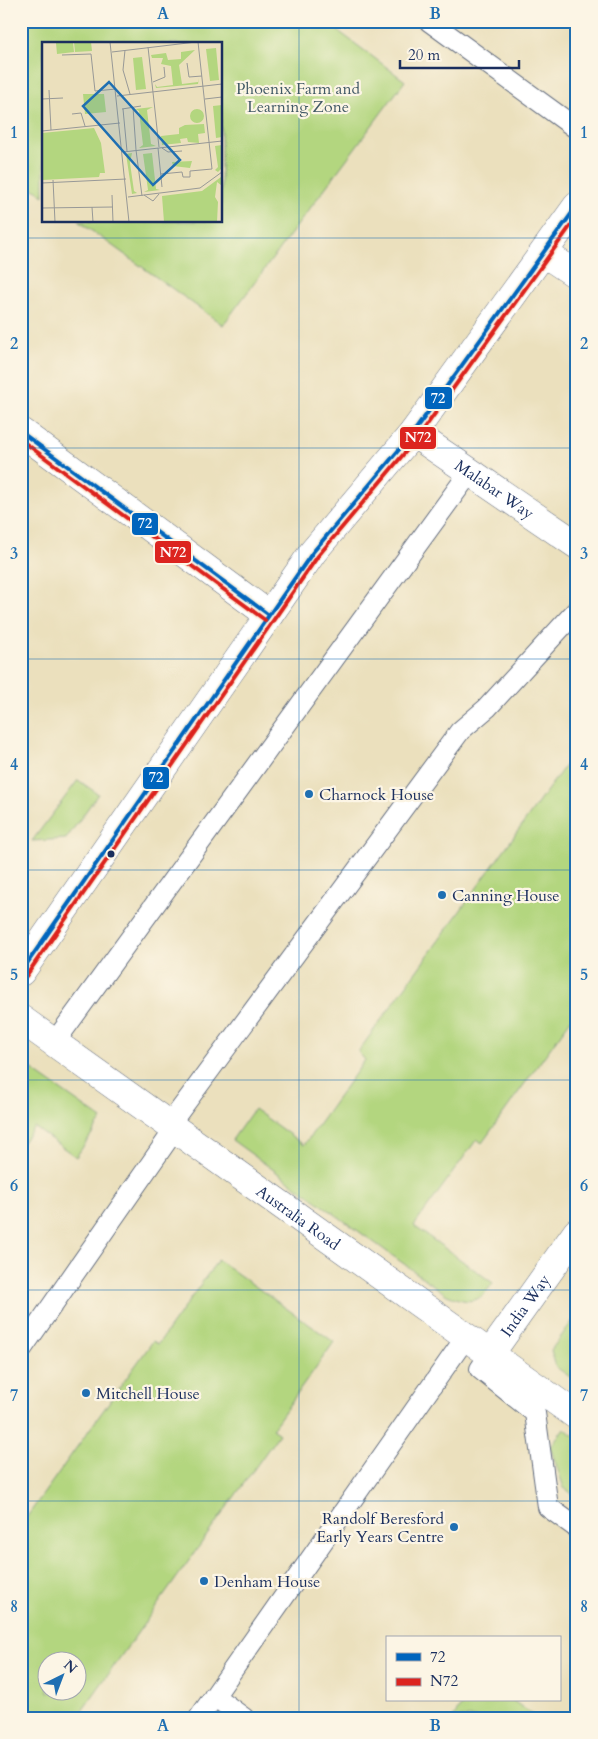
<svg xmlns="http://www.w3.org/2000/svg" width="598" height="1739" font-family="Cardo,serif">
  <rect width="100%" height="100%" fill="#fcf5e5"/>
  <filter id="ink" filterUnits="userSpaceOnUse"><feTurbulence type="fractalNoise" baseFrequency=".02" numOctaves="2"/><feDisplacementMap in="SourceGraphic" scale="10" xChannelSelector="R" yChannelSelector="G"/><feConvolveMatrix kernelMatrix="1 2 1 2 8 2 1 2 1" color-interpolation-filters="sRGB"/></filter>
  <filter id="wash" filterUnits="userSpaceOnUse"><feTurbulence type="fractalNoise" baseFrequency=".0096" numOctaves="4" result="noise"/><feDisplacementMap in="SourceGraphic" scale="20" xChannelSelector="R" yChannelSelector="G"/><feGaussianBlur stdDeviation="1.12" result="paint"/><feColorMatrix in="noise" values="0 0 0 0 0 0 0 0 0 0 0 0 0 0 0 0 0 1.4 0 .05"/><feComposite in="paint" operator="in"/></filter>
  <g filter="url(#wash)">
    <rect width="100%" height="100%" fill="#ebe0bd"/>
    <!-- green -->
    <path fill="#b3d67f" stroke="#67826e" fill-rule="evenodd" d="M21,21h304l80,60 -182,244 -145,-104h143v-177h-177v152l-23,-16z
      M572,756l5,4v251l-95,132 -5,-4 -63,87 79,57c-15,21 -22,21 -46,12l-215,-155 22,-31 50,36 61,-85 -7,-8z
      M78,780l20,14 -32,45 -34,2z
      M21,1062l81,57 -26,38 -42,-30 -13,18z
      M218,1260l116,82 -62,87 7,5 -202,284h-56v-193l132,-184 5,3zM48,1662h30v30h-30z
      M577,1315v67l-21,-15 -5,-17z
      M564,1428l13,10v59l-13,-9 -14,-41z
      M465,1700h47l25,18h-84z"/>
  </g>
  <g filter="url(#ink)">
    <g fill="none" stroke-linecap="round" stroke-linejoin="round">
      <defs>
        <path id="lane" d="M429,21l148,108
          M54,1043l416,-571
          M169,1125l291,-394 27,-23 90,-98
          M21,1350l154,-221
          M490,1354l-10,15 55,44 13,94 29,21
          M214,1696l30,22
          M199,1718l267,-381"/>
        <g id="street">
          <path d="M544,253l33,22"/>
          <path d="M21,432l248,183"/>
          <path id="s1" d="M413,433l164,112"/>
          <path id="s2" d="M21,1019l556,397"/>
          <path id="s3" d="M490,1354l87,-122"/>
        </g>
        <path id="secondary" d="M21,972l292,-420 100,-119 164,-227"/>
      </defs>
      <!-- lane casing -->
      <use href="#lane" stroke="#646d7f" stroke-width="22"/>
      <!-- street casing -->
      <use href="#street" stroke="#646d7f" stroke-width="29"/>
      <!-- secondary casing -->
      <use href="#secondary" stroke="#646d7f" stroke-width="29"/>
      <!-- lane -->
      <use href="#lane" stroke="#fff" stroke-width="20"/>
      <!-- street -->
      <use href="#street" stroke="#fff" stroke-width="28"/>
      <!-- secondary -->
      <use href="#secondary" stroke="#fff" stroke-width="28"/>
      <defs>
        <path id="bus-1" d="M21,432l248,183
          M21,972l292,-420 100,-119 164,-227"/>
        <path id="bus-2" d="M21,440l244,180
          M26,976l292,-420 100,-119 159,-220"/>
      </defs>
      <!-- bus-1 casing -->
      <use href="#bus-1" stroke="#fcf5e5" stroke-width="8"/>
      <!-- bus-2 casing -->
      <use href="#bus-2" stroke="#fcf5e5" stroke-width="8"/>
      <!-- bus-1 -->
      <use href="#bus-1" stroke="#0065bd" stroke-width="4"/>
      <!-- bus-2 -->
      <use href="#bus-2" stroke="#dc241f" stroke-width="4"/>
    </g>
  </g>
  <!-- grid -->
  <path fill="none" stroke="#1f6fb2" stroke-width="1" stroke-opacity="0.55" d="M299,21v1697M21,238h556M21,448h556M21,659h556M21,870h556M21,1080h556M21,1290h556M21,1501h556"/>
  <!-- markers -->
  <g fill="#1f6fb2" stroke="#fcf5e5" stroke-width="2">
    <circle cx="309" cy="794" r="5"/>
    <circle cx="442" cy="895" r="5"/>
    <circle cx="86" cy="1393" r="5"/>
    <circle cx="454" cy="1527" r="5"/>
    <circle cx="204" cy="1581" r="5"/>
  </g>
  <circle fill="#1b2f5e" stroke="#fcf5e5" stroke-width="2" cx="111" cy="854" r="4.5"/>
  <g text-anchor="middle" stroke-width="4.5" stroke-linejoin="round" paint-order="stroke">
    <!-- park labels -->
    <g font-size="16" fill="#415966" stroke="#fcf5e5">
      <text x="298" y="94">Phoenix Farm and<tspan x="298" dy="18">Learning Zone</tspan></text>
    </g>
    <!-- street labels -->
    <g font-size="16" fill="#1b2f5e" stroke="#fcf5e5">
      <text dy="6" stroke="none"><textPath href="#s1" startOffset="99">Malabar Way</textPath></text>
      <text dy="6" stroke="none"><textPath href="#s2" startOffset="341">Australia Road</textPath></text>
      <text dy="6" stroke="none"><textPath href="#s3" startOffset="60">India Way</textPath></text>
    </g>
    <!-- poi labels -->
    <g font-size="16" fill="#1b2f5e" stroke="#fcf5e5" text-anchor="start">
      <text x="319" y="800">Charnock House</text>
      <text x="452" y="901">Canning House</text>
      <text x="96" y="1399">Mitchell House</text>
      <text x="444" y="1524" text-anchor="end">Randolf Beresford<tspan x="444" dy="18">Early Years Centre</tspan></text>
      <text x="214" y="1587">Denham House</text>
    </g>
  </g>
  <!-- overview -->
  <g transform="translate(42 42)">
    <rect width="180" height="180" fill="#ebe0bd"/>
    <path d="M31,0l1,10 -17,2 -1,-11zM32,0h17l1,9 -17,1zM174,6l3,32 -9,1 -4,-32zM153,8l-16,15 3,19 16,-2 1,-4 -1,6 -42,4 -1,-4 2,3 16,-2 -2,-19 -10,-2 2,-6h-11l-1,-3 15,-2 2,7 13,-1v-7zM100,15l4,32 -10,1 -3,-32zM41,52h21l2,18 -21,2zM180,63v32l-6,1 -3,-32zM111,65l-6,3 4,34 5,2 -17,2 4,-3 -4,-34 -4,-2zM148 74a7 7 0 1 1 14 0a7 7 0 1 1-14 0ZM162,82l1,9 -7,1 1,9 -11,-1 -1,-4 -7,1 1,4 -19,2 -1,-9 18,-2v-6l6,-3zM52,86l7,15 4,30h-5l-1,4 -57,3v-47zM180,103v23l-4,4 -3,-2 3,-3 -3,-21zM90,111l-2,10 4,28 3,2 -5,1 -6,-40zM110,111l4,36 4,1 -16,2 4,-2 -5,-36zM150,119l-2,7 -17,-2 -1,-4zM179,135v8l-4,-3 -2,15 3,5 -1,20h-53l-2,-26 40,-5z" fill="#b3d67f"/>
    <path fill="none" stroke="#989997" stroke-width="1" d="M68,0l19,180M106,5l11,100M83,8l-2,20 7,24M70,10l84,-10M20,13l29,-1 4,37 21,-2M145,21l2,14 13,-1M111,40l12,-5 -1,-10M7,48l2,40M75,54l105,-12M0,57l21,-1M163,57l17,-2M91,65l3,43M80,67l19,-3M81,67l4,42M30,72l9,-1 4,13M0,89l78,-8M116,106l4,39M120,106l6,4 14,-1M94,108l6,46M81,110l99,-11M119,132l21,-2 1,5h7v-6l22,-2 -14,-127M11,138l2,42M0,141l84,-4M70,153l1,27M102,153l9,6 6,-7M86,155l72,-9 22,-16M50,165l1,15M0,166l71,-1"/>
    <path fill="#1f6fb2" fill-opacity="0.15" stroke="#1f6fb2" stroke-width="2.5" d="M67,40l71,78 -27,25 -70,-79z"/>
    <rect width="180" height="180" fill="none" stroke="#1b2f5e" stroke-width="2.5"/>
  </g>
  <g stroke="#fcf5e5" stroke-width="2">
    <rect x="424" y="386" width="29" height="24" rx="5" fill="#0065bd"/>
    <rect x="399" y="426" width="38" height="24" rx="5" fill="#dc241f"/>
    <rect x="131" y="512" width="28" height="24" rx="5" fill="#0065bd"/>
    <rect x="154" y="540" width="38" height="24" rx="5" fill="#dc241f"/>
    <rect x="142" y="766" width="28" height="24" rx="5" fill="#0065bd"/>
  </g>
  <g font-size="14" text-anchor="middle" font-weight="bold" fill="#fff">
    <text x="438" y="403">72</text>
    <text x="418" y="442">N72</text>
    <text x="145" y="528">72</text>
    <text x="173" y="557">N72</text>
    <text x="156" y="782">72</text>
  </g>
  <!-- margin -->
  <rect width="598" height="1739" fill="none" stroke="#fcf5e5" stroke-width="55"/>
  <!-- legend -->
  <rect x="386" y="1636" width="175" height="65" fill="#fcf5e5" stroke="#a2a6af"/>
  <rect x="396" y="1653" width="25" height="8" fill="#0065bd" stroke="#a2a6af"/>
  <text x="430" y="1662" font-size="15" fill="#1b2f5e">72</text>
  <rect x="396" y="1678" width="25" height="8" fill="#dc241f" stroke="#a2a6af"/>
  <text x="430" y="1686" font-size="15" fill="#1b2f5e">N72</text>
  <!-- north arrow -->
  <g transform="translate(62 1676) rotate(42)"><circle r="24" fill="#fcf5e5" stroke="#a2a6af"/>
  <path d="M0-4L9 19L0 12L-9 19Z" fill="#1f6fb2"/>
  <text y="-8" font-size="14" font-weight="bold" text-anchor="middle" fill="#1b2f5e">N</text>
  </g>
  <!-- scale -->
  <path d="M400 60v8h119v-8" fill="none" stroke="#1b2f5e" stroke-width="2.5"/>
  <text x="408" y="60" font-size="15" fill="#1b2f5e" stroke="#fcf5e5" stroke-width="4" paint-order="stroke">20 m</text>
  <rect x="28" y="28" width="542" height="1684" fill="none" stroke="#1f6fb2" stroke-width="2"/>
  <g font-size="16" text-anchor="middle" font-weight="bold" fill="#1f6fb2">
    <text x="163" y="19">A</text>
    <text x="435" y="19">B</text>
    <text x="14" y="138">1</text>
    <text x="584" y="138">1</text>
    <text x="14" y="349">2</text>
    <text x="584" y="349">2</text>
    <text x="14" y="559">3</text>
    <text x="584" y="559">3</text>
    <text x="14" y="770">4</text>
    <text x="584" y="770">4</text>
    <text x="14" y="980">5</text>
    <text x="584" y="980">5</text>
    <text x="14" y="1191">6</text>
    <text x="584" y="1191">6</text>
    <text x="14" y="1401">7</text>
    <text x="584" y="1401">7</text>
    <text x="14" y="1612">8</text>
    <text x="584" y="1612">8</text>
    <text x="163" y="1731">A</text>
    <text x="435" y="1731">B</text>
  </g>
</svg>
